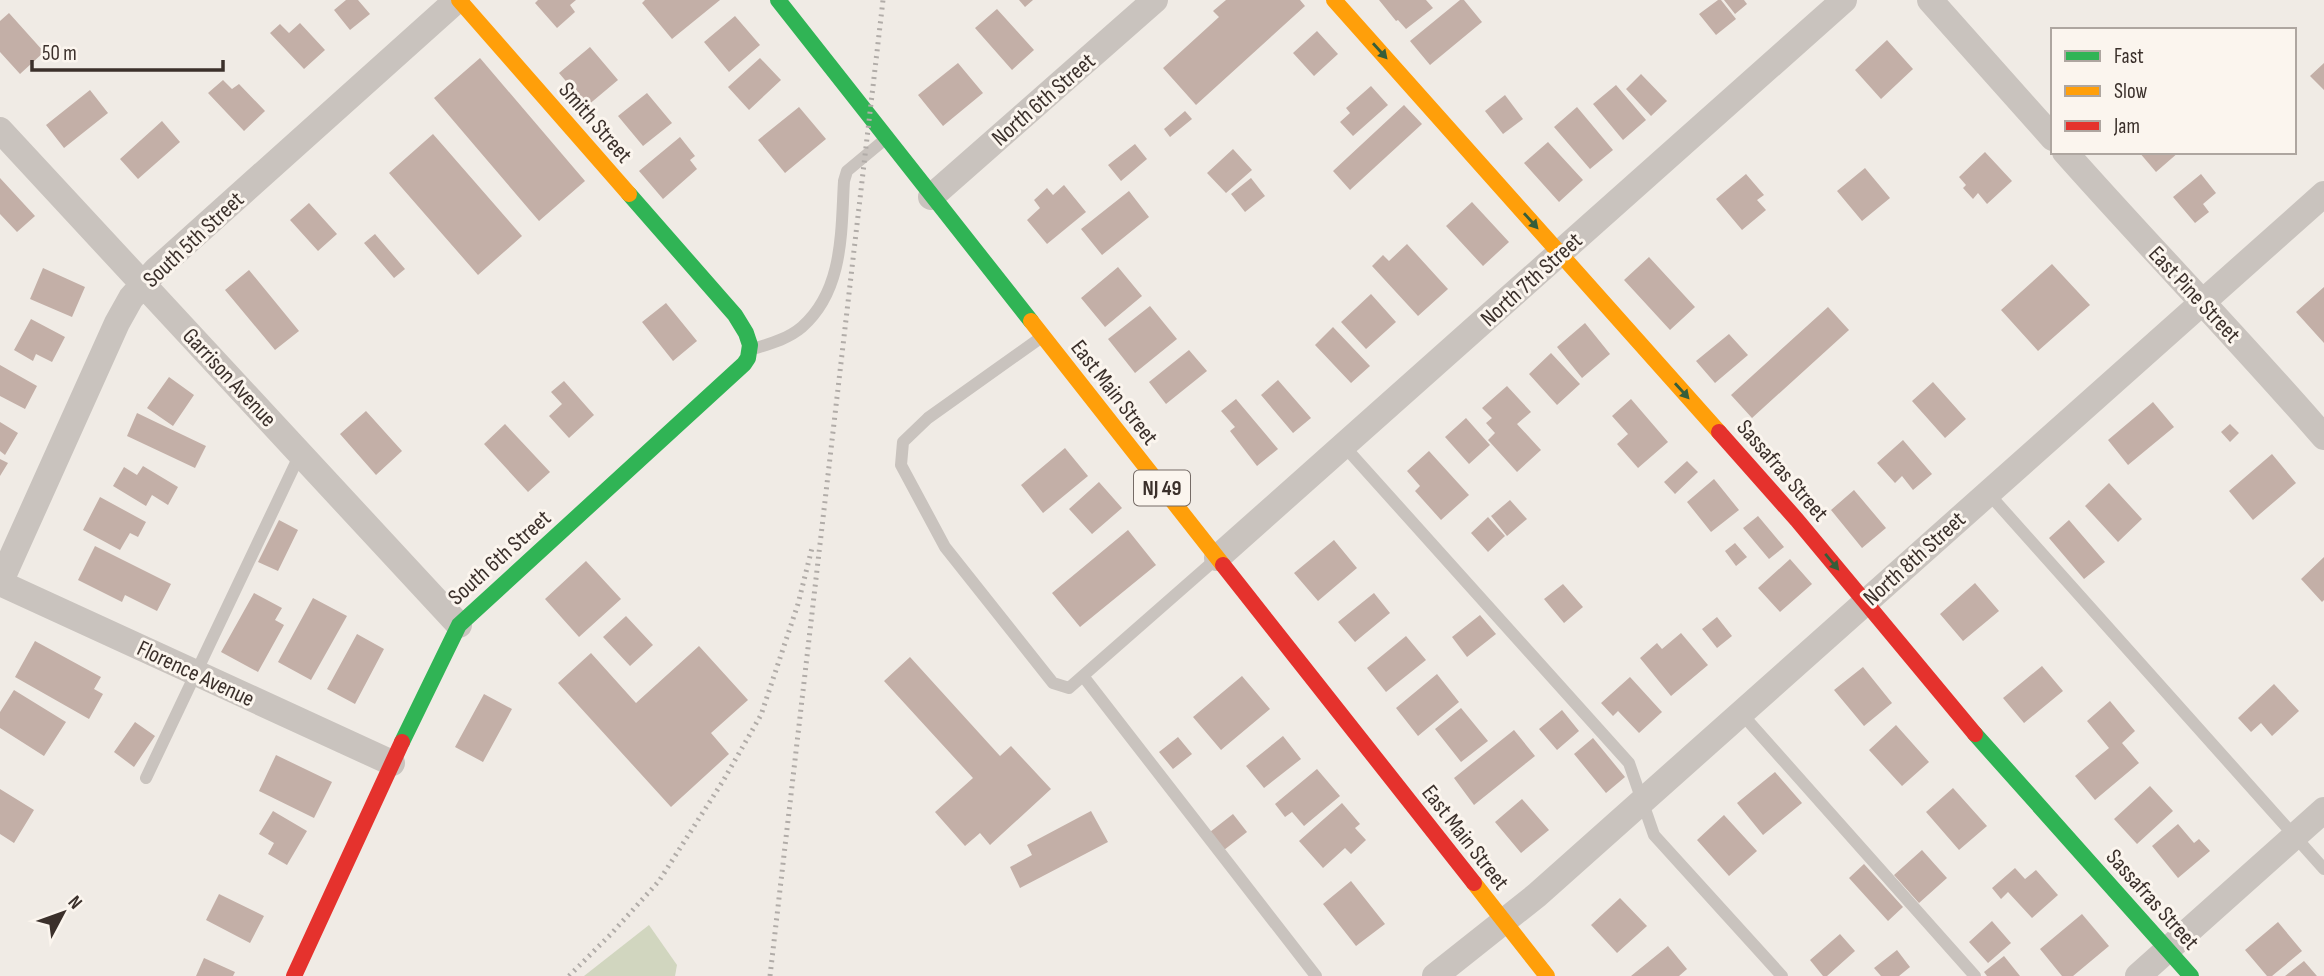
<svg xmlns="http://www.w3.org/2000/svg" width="2324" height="976" font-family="'Sofia Sans Condensed',sans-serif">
  <rect width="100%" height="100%" fill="#f0ebe5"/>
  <!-- green -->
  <path fill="#d1d6bf" d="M649,925l28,40 -2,11h-91z"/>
  <!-- building -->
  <path fill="#c3afa7" d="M346,0h12l12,14 -20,16 -16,-20z
    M538,0h38l-6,5 5,7 -18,16 -22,-25z
    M645,0h75l-48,39 -30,-36z
    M1019,0h14l-8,7z
    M1226,0h74l5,6 -109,99 -33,-37 56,-51 -6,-6z
    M1379,0h47l7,8 -27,21 -8,-9 -2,1z
    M1460,0h4l18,22 -52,43 -20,-24z
    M1718,0h3l15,19 -20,16 -17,-21z
    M1724,0h20l3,4 -12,10z
    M997,9l37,41 -22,20 -37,-42z
    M9,13l35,39 -24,22 -20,-22v-31z
    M735,16l25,29 -31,27 -25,-30z
    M300,23l25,27 -21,19 -34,-36 10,-9 9,9z
    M1317,31l21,23 -24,22 -21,-23z
    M1887,40l26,29 -32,30 -26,-29z
    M590,47l28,33 -31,26 -28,-33z
    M480,58l105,123 -46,40 -105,-123z
    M760,58l21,22 -32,30 -21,-23z
    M958,63l25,30 -40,33 -25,-31z
    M2324,63v27l-14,-14z
    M1641,74l26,27 -16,15 -25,-27z
    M223,80l9,9 7,-5 26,27 -21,20 -36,-38z
    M1616,85l30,35 -23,20 -30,-36z
    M1371,86l17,19 -35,31 -13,-14 10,-9 -4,-5z
    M90,90l18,23 -44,35 -18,-23z
    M647,93l25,30 -29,23 -25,-30z
    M1505,95l18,24 -20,15 -18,-23z
    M1404,105l18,19 -72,66 -17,-19z
    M799,107l27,32 -41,34 -27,-33z
    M1577,107l36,43 -23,19 -36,-42z
    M1185,111l7,8 -22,18 -6,-8z
    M162,121l18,21 -42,37 -18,-20z
    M433,134l89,102 -44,39 -89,-102z
    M680,137l15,19 -5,4 7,9 -34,30 -24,-28z
    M1548,142l35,38 -24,22 -35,-39z
    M1135,144l12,15 -26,22 -13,-16z
    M1233,149l19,21 -26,23 -19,-20z
    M1985,152l27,29 -25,23 -9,-11 -5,6 -10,-11 3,-3 -7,-8z
    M2139,152h40l-23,20z
    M1865,168l25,30 -28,23 -25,-30z
    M1746,174l18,21 -7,5 9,10 -24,20 -26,-31z
    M2201,174l15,19 -13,11 6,8 -14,11 -22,-26z
    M0,178l35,38 -18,16 -17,-18z
    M1251,178l14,18 -20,16 -14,-18z
    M1064,185l22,27 -39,32 -20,-24 13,-12 -6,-8 13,-12 6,7z
    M1129,191l20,26 -47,38 -21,-26z
    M1472,202l37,40 -26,24 -37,-40z
    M309,203l28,31 -19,17 -28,-31z
    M375,234l30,35 -11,9 -30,-35z
    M1407,244l41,45 -30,27 -46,-50 11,-11 6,6z
    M1649,257l46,50 -25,23 -46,-50z
    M2052,264l38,41 -52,46 -37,-41z
    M1118,267l24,29 -37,31 -24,-29z
    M43,268l42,19 -13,30 -42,-18z
    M249,270l50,61 -24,19 -50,-60z
    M2324,287v56l-28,-31z
    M1371,294l25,28 -30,27 -25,-27z
    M666,303l31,38 -24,20 -31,-39z
    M1150,306l27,33 -42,34 -27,-34z
    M1828,307l21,23 -97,88 -21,-23z
    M31,319l34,18 -13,25 -16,-8 -3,7 -19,-11z
    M1585,323l25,31 -28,24 -25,-31z
    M1333,327l37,39 -19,17 -36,-38z
    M1729,334l19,21 -33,28 -19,-22z
    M1189,350l18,21 -41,33 -17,-22z
    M1551,353l29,31 -23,21 -28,-31z
    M0,365l37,21 -12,23 -25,-13z
    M169,377l25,18 -21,31 -26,-18z
    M1278,380l33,38 -18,15 -32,-38z
    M564,381l30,34 -25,23 -20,-22 13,-12 -11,-12z
    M1933,382l33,37 -21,19 -33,-37z
    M1507,386l24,26 -14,12 24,26 -24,22 -29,-32 7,-7 -9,-10 6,-5 -10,-10z
    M1236,399l42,50 -21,17 -27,-35 5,-4 -14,-16z
    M1631,399l37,43 -30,26 -21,-24 11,-10 -16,-18z
    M2153,402l21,25 -46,38 -20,-25z
    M366,411l36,40 -26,24 -36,-41z
    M137,413l69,33 -11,22 -68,-32z
    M1466,418l24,27 -21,19 -24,-27z
    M0,422l18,11 -13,22 -5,-4z
    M505,424l45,48 -22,20 -44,-48z
    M2230,424l9,9 -9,9 -9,-10z
    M1903,440l29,34 -19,16 -11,-14 -7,7 -18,-20z
    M1065,448l23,28 -45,37 -22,-28z
    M1429,451l40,44 -28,25 -26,-29 5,-5 -13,-15z
    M2272,454l24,29 -43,37 -24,-29z
    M0,459l8,4 -8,13z
    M1687,461l11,11 -23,22 -11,-12z
    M143,466l35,21 -10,18 -16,-10 -6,11 -33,-20 11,-19 13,8z
    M1714,479l25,31 -28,22 -24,-30z
    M1099,482l23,26 -30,26 -23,-25z
    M2109,483l33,36 -24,23 -33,-36z
    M1854,490l32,38 -24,20 -31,-38z
    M100,497l46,25 -8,15 -8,-4 -10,17 -37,-20z
    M1510,500l17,19 -20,17 -16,-20z
    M1758,516l26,31 -15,12 -26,-31z
    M1488,517l17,19 -17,16 -17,-19z
    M279,520l19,10 -20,41 -20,-9z
    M2069,520l36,42 -21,17 -35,-41z
    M1128,530l28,35 -76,62 -28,-34z
    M1334,540l23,28 -39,33 -24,-28z
    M1735,543l12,14 -11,9 -11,-15z
    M95,546l76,38 -14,27 -32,-16 -3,7 -44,-22z
    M2324,557v43l-2,2 -21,-23z
    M1790,559l22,25 -32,28 -22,-24z
    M586,561l35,38 -42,38 -34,-38z
    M1975,583l24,28 -36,30 -23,-27z
    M1563,584l20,23 -19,16 -20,-24z
    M254,593l28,15 -7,12 9,5 -26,47 -37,-20z
    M1374,593l16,20 -35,29 -17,-20z
    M313,598l34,18 -36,64 -33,-18z
    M1480,615l16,19 -29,23 -15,-20z
    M626,616l27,29 -23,21 -27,-29z
    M1717,617l15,19 -15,12 -15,-19z
    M1681,633l27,32 -37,31 -31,-38 17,-15 5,6z
    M357,634l27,15 -29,55 -28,-15z
    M1406,636l20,24 -40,32 -19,-24z
    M35,641l66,36 -7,12 9,5 -14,25 -74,-42z
    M699,646l49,54 -37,33 18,21 -58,53 -113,-124 33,-30 45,50z
    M910,657l90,99 11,-10 40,43 -61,56 -10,-12 -15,13 -30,-34 38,-34 -89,-97z
    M2042,666l21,25 -39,32 -21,-25z
    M1863,667l29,36 -28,23 -30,-36z
    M1437,674l22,28 -41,34 -22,-28z
    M1242,676l28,33 -49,41 -28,-33z
    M1630,677l32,35 -23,21 -21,-22 -5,5 -12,-13z
    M2274,684l25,27 -27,25 -11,-13 -10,9 -13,-14z
    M14,690l52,32 -22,34 -44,-28v-16z
    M484,694l28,15 -29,53 -28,-15z
    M2110,701l25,30 -13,12 17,20 -44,37 -20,-24 34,-28 -22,-27z
    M1461,708l27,33 -27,21 -26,-33z
    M1562,710l17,21 -22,19 -18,-21z
    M135,722l20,14 -21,31 -20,-15z
    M1896,725l33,37 -27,24 -33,-36z
    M1514,730l21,26 -61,49 -20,-27z
    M1283,736l18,23 -37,29 -18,-22z
    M1178,737l14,17 -19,15 -14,-17z
    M1593,738l32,39 -19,16 -32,-39z
    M276,755l56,27 -18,36 -55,-27z
    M1317,769l23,27 -36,30 -12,-14 -7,5 -10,-13z
    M1775,772l27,31 -39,32 -26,-32z
    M2150,786l23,25 -36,33 -23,-25z
    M1953,788l34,38 -28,24 -33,-38z
    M0,789l34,21 -20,33 -14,-9z
    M1522,799l27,31 -28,23 -26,-31z
    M1342,803l18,21 -5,4 11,12 -15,14 -6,-6 -22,20 -24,-27z
    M273,811l34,20 -20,34 -19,-11 6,-11 -15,-9z
    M1091,811l17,31 -88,46 -10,-21 22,-12 -5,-10z
    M1233,814l14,18 -23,18 -14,-18z
    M1724,815l33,36 -28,25 -32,-36z
    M2178,824l16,19 5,-4 11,12 -32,27 -26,-32z
    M1922,850l25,28 -28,25 -25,-28z
    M1864,864l39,43 -15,14 -39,-43z
    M2015,868l10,11 11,-9 22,25 -26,23 -24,-26 -7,7 -9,-11z
    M1351,881l34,43 -29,22 -33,-42z
    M219,894l45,22 -14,27 -44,-23z
    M1620,898l27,28 -30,27 -26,-28z
    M2082,914l27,32 -36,30h-11l-22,-27z
    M1992,921l19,22 -23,20 -19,-21z
    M2278,922l24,29 -30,25h-5l-22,-26z
    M1840,934l15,17 -28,25h-4l-13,-16z
    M1668,946l19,23 -8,7h-48z
    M1897,950l13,17 -11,9h-18l-7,-8z
    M2004,956l16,20h-33l-3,-4z
    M204,958l31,14 -2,4h-37z
    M2304,961l13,15h-32z"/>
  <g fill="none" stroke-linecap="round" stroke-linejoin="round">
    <!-- lane -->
    <path stroke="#c9c3be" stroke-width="12" d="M1039,339l-111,79 -25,24 -2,23 44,82 108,136 16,5 146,-128
      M753,349c16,-5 35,-10 49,-22 42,-37 39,-96 42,-146l3,-10 36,-30
      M1344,446l285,317 25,72 128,141
      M1988,493l336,376
      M1083,676l233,300
      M1741,713l234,263
      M146,778l154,-324"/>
    <!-- street -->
    <path stroke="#c9c3be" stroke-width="26" d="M1930,0l123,138
      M0,130l459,495
      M2065,152c85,96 175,188 259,285
      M931,197l224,-197
      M1217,558l627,-558
      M0,583l117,-260 14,-25 25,-28 301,-270
      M0,583l392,180
      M1435,976l102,-81 787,-701
      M2138,976l186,-166"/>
    <!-- fast -->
    <path stroke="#30b455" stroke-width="16" d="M778,0l253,321
      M1975,734l216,242
      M402,742l57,-117 285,-261 4,-6 2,-13 -4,-12 -11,-18 -106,-121"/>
    <!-- slow -->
    <path stroke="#ff9f0a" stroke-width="16" d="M459,0l170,194
      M1334,0l385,432
      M1031,321l192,244
      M1474,883l73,93"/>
    <!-- jam -->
    <path stroke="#e5322d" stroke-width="16" d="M1719,432l78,88 178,214
      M1223,565l251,318
      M294,976l108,-234"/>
    <!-- rail -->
    <path stroke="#b1aca8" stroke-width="5" stroke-dasharray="2 5" stroke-linecap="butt" d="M569,976l42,-42 48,-53 64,-100 38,-66 37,-111 14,-56
      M770,976l113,-976"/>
  </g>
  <!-- one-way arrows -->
  <defs><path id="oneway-solid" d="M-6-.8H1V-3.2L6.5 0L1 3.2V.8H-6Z" transform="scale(1.75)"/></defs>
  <g fill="#375e3a">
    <use href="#oneway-solid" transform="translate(1380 51) rotate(48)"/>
    <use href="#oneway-solid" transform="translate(1531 221) rotate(48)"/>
    <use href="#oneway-solid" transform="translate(1682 391) rotate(48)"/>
    <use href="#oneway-solid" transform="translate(1832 562) rotate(50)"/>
  </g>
  <g text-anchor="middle" stroke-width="6" stroke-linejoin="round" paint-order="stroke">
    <!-- shield labels -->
    <rect fill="#fbf5ee" stroke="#756b66" stroke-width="2" x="1134" y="470.5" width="56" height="35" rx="5"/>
    <g font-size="21" font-weight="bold" fill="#3b302b">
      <text x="1162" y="495">NJ 49</text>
    </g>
    <!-- street labels -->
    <g font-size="23" fill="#3b302b" stroke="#fbf5ee">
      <text transform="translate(1043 99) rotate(-41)" y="8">North 6th Street</text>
      <text transform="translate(596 122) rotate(49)" y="8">Smith Street</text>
      <text transform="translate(193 239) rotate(-43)" y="8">South 5th Street</text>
      <text transform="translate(1531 279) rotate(-42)" y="8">North 7th Street</text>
      <text transform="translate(2195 294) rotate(47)" y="8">East Pine Street</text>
      <text transform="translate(230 377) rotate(47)" y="8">Garrison Avenue</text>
      <text transform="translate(1115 392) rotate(52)" y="8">East Main Street</text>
      <text transform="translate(1783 470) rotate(49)" y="8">Sassafras Street</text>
      <text transform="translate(499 557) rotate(-42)" y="8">South 6th Street</text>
      <text transform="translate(1914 558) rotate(-42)" y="8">North 8th Street</text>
      <text transform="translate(196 673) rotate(25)" y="8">Florence Avenue</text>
      <text transform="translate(1466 837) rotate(52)" y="8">East Main Street</text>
      <text transform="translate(2153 899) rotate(48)" y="8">Sassafras Street</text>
    </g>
  </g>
  <!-- legend -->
  <rect x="2051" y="28" width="245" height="126" fill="#fbf5ee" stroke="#aea6a0" stroke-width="2"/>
  <rect x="2065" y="51" width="35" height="10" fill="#30b455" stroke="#aea6a0" stroke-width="2"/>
  <text x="2114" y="63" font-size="21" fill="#3b302b">Fast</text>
  <rect x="2065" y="86" width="35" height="10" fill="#ff9f0a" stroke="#aea6a0" stroke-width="2"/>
  <text x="2114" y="98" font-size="21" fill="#3b302b">Slow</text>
  <rect x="2065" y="121" width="35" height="10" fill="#e5322d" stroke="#aea6a0" stroke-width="2"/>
  <text x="2114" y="133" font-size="21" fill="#3b302b">Jam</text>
  <!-- north arrow -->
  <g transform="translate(63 913) rotate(49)" stroke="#fbf5ee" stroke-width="5" paint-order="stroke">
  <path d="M0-5L12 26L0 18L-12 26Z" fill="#3b302b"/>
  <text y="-10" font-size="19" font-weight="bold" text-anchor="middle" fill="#3b302b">N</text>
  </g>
  <!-- scale -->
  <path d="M32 60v10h191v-10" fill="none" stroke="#3b302b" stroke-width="3.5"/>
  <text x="42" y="60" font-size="21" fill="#3b302b" stroke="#fbf5ee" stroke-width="5" paint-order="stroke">50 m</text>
</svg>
